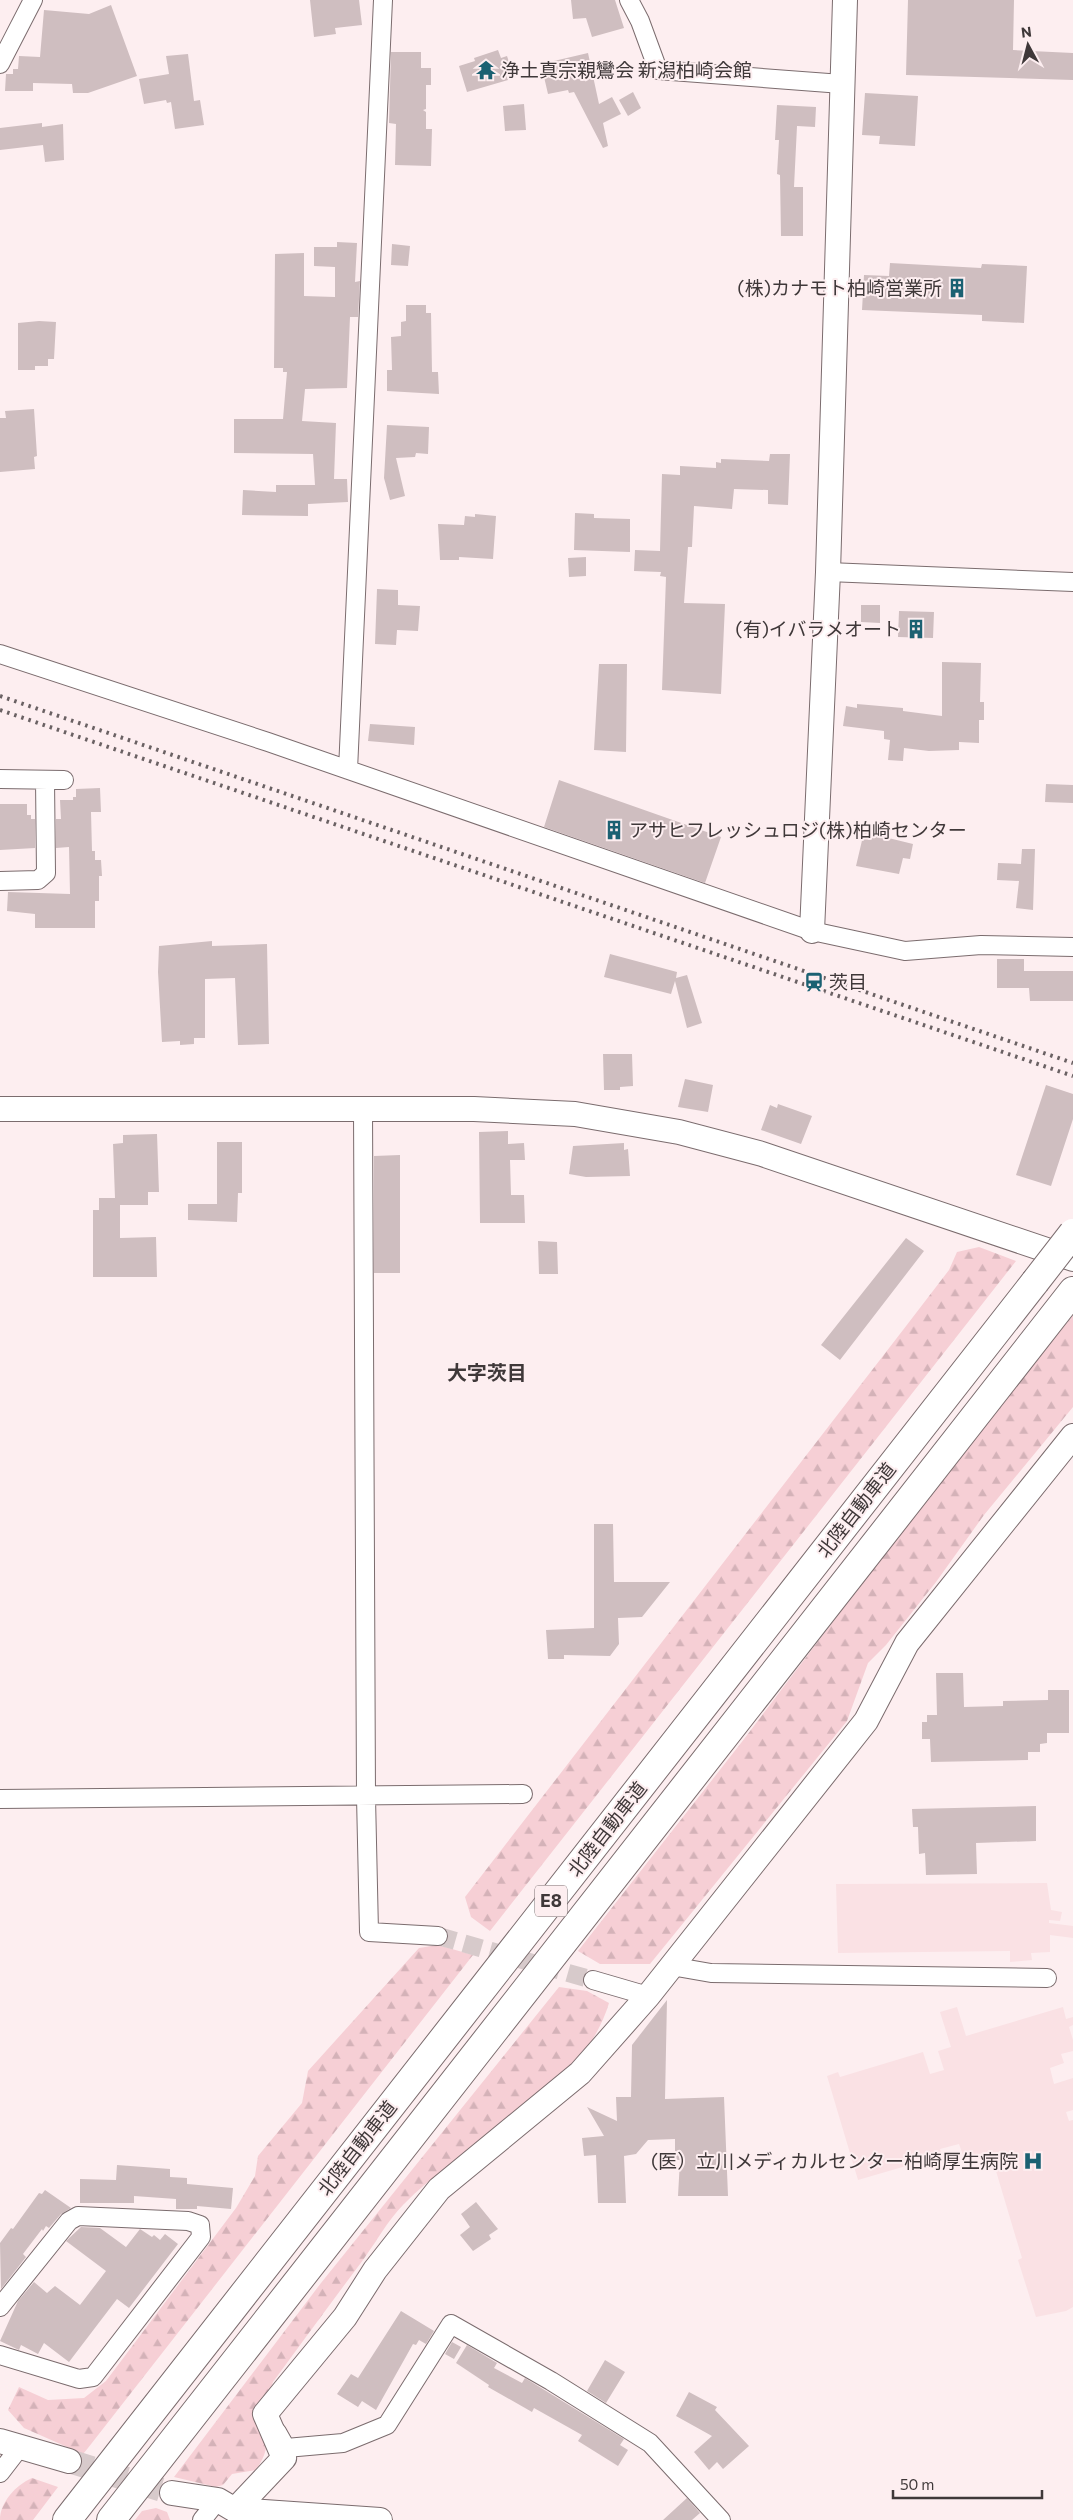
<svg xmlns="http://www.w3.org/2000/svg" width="1073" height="2520" font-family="Commissioner,'Noto Sans JP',sans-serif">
  <defs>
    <pattern id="forest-firs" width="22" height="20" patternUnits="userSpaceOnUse" patternTransform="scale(1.25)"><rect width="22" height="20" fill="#f6cfd5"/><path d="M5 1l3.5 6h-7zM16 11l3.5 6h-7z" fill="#d4b2b8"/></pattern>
  </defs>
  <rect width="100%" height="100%" fill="#fdeef0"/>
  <!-- built -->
  <path fill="#fae1e4" d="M1047,1883l4,27 11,2 -2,9 -11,-1v3l24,3v12l-23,-3v17l-19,1 1,7 -22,2v-11l-172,2 -2,-69z
    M957,2007l9,29 97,-29 3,12 7,-2v8l-4,2 4,13v11l-12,3 3,9 -14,5 4,16 19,-6v32l-7,2 3,9 4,-1v187l-7,4 -30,6 -18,-57 4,-2 -32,-107 -26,7 -5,-14 -19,5 4,14 -11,3 -3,-7 -72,21 -31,-104 11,-4 2,5 83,-25 7,22 14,-4 -6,-19 13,-4 -11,-35z"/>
  <!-- forest -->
  <path fill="url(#forest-firs)" d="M979,1247l37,14 -526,670 -19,-14 -6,-20 438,-567 46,-60 8,-18z
    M1073,1315v92l-89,108 -48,67 -50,63 -18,18 -21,58 -197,243h-50l-22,-13 163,-208 233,-307z
    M438,1945l35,10 -385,493 -5,6 -59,-26 -16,-18 11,-23 29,13 36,-2 22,-17 130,-173 19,-32 3,-20 44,-53 6,-32 111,-123z
    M559,1987l28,4 22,12c-29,95 -141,135 -206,202 -15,15 -27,37 -40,55 -30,40 -60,81 -90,122 -3,10 -8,21 -9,31 -3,28 11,28 -8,57l-24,4 -9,11 -7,2 -42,-10 147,-194z
    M32,2478l26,9 -25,33h-33c0,-18 16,-35 32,-42z
    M156,2508l11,4 3,8h-35l7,-9z"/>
  <!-- building -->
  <path fill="#cfbec0" d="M310,0h49l3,25 -27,3 1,6 -22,3z
    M571,0h44l9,28 -32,9 -6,-19 -13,1z
    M908,0h106l-1,50 60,3v27l-167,-5z
    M111,5l26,71 -49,17h-15l-1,-9 -39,-1v8h-28l1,-17h7v-5h5l1,-13 21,1 4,-47 45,4z
    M498,50l3,8 6,-2 6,18 -6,3 1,3 -41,12 -8,-26 16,-5 -1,-3z
    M391,52h30v16h10v17h-5v24l-3,1 3,2v17h6l-1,37 -36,-1 1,-41 -7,-1z
    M588,53l11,51 13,-7 9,17 -18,9 5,23 -5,2 -29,-56 -5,1 -1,-3 -20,4 -7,-30z
    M188,54l6,47 6,-1 4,25 -29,4 -4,-27 -4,1 -1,-3 -22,4 -5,-25 30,-5 -3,-18z
    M633,92l8,16 -13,8 -9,-16z
    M865,93l53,3 -3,50 -36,-2 1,-8 -18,-1z
    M524,104l2,26 -21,1 -2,-25z
    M777,105l39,2 -1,20 -18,-1 -3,61h9v49h-22l-1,-61 -3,-1 2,-34h-4z
    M42,123v4l21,-3 1,36 -19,2 -2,-17 -43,5v-22z
    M337,242l20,1 -2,39 5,-1 -2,36h-8l-3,71 -42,1 -3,32 34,2 -2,56h13l1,23 -40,2v12l-66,-1 1,-25 33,2v-7h39l-2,-31 -79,-1v-34h49l4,-47h-4v-4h-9l1,-114 29,-1v43l31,1v-30l-21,-1v-19h23z
    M392,244l18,2 -2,20 -17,-1z
    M890,263l91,5 1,-4 45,2 -3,57 -42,-2v-6l-120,-5 2,-35 25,1z
    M406,305h20v8h5l1,59h6l1,22 -52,-3v-21h5l-1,-33 10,-1v-14l5,-1z
    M39,321l17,1 -2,37h-6v7h-13v4h-17v-47z
    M34,409l3,47 -3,1 1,12 -35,3v-54h6l-1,-7z
    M387,425l42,2 -1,27 -12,-1 -1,4 -19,1 9,38 -15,4 -6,-22z
    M770,454h20l-2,51 -20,-1v-14l-34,-1 -2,20 -38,-3 -2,41h-4l-4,56 41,1 -4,90 -59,-4 4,-113 -6,-1 1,-4 -27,-1 1,-21 25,1 2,-77 18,1v-9l36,2v-6l5,1v-4l48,2z
    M575,513l19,1v4l36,1v33l-56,-2z
    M475,514l21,2 -3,43 -34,-2v3h-19l-2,-36 26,1 1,-9 10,1z
    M586,557v19l-17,1 -1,-19z
    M377,589l21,1v15l22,1 -2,25 -21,-1 -1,15 -21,-1z
    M861,605h19v18l-19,-1z
    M899,611l35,1 -1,26 -35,-1z
    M942,662l39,1 -1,39h4v18h-5v23l-20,-1v8l-30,1 -25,-3 -1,13 -15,-1 2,-20 -6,-1v-8l-41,-5 3,-20 11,2v-4l46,4v3l39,5z
    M599,664h28l-1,88 -32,-2z
    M370,724l45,3 -1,18 -46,-4z
    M559,780l162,57 -16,46 -161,-56z
    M1046,784l27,1v18l-28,-1z
    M100,788l1,24h-10l1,39h3v9h6l1,16h-3v25h-4v27h-60v-14l-28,-3 1,-19 62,2 -1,-47 -13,1v-29h5l-1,-19h13v-3h3v-8z
    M0,804h27v11h4v4h4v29l-35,2z
    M864,832l49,12 -3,15 -7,-1 -4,16 -43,-8z
    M1022,849h13l-2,61 -17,-2 3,-27 -22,-1 1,-17 23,1z
    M212,941v5l55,-2 2,100 -31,1 -3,-67 -30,1v59h-11v6l-14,1v-4l-18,1 -4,-70 1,-26z
    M610,954l67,18 -1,6 11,-3 15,48 -15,5 -12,-47 -4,13 -67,-17z
    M997,959h27v12h49v30h-43l-1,-13h-32z
    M603,1054h29l1,32 -13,1v3h-16z
    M685,1079l28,6 -5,27 -30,-5z
    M1046,1085l27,9v25l-22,67 -35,-11z
    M778,1104l34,12 -11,28 -40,-14 9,-25 7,3z
    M508,1131v13l16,-1 1,17h-15l1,35h13l1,28h-45l-1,-91z
    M157,1134l2,58h-11v13h-28v33l36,-1 1,40h-64v-67h6v-12h16l-2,-54 10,-1v-8z
    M217,1142h25v51h-4l-1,29 -49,-2v-16h29z
    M624,1143v7l4,-1 2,27 -44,1 -17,-3 4,-28z
    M400,1155v118h-26v-117z
    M906,1238l18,13 -84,109 -19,-15z
    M538,1241l19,1 1,32h-19z
    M594,1524h19l1,58h56l-28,35 -24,1 1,26 -9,12 -46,-1v4h-16l-2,-29 48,-2z
    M936,1673h27l1,34 39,-1v-5l45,-1v-10h21v43h-22v10l-7,1v8h-12v8l-97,2 -1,-23h-8v-17h5v-7h10z
    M1036,1806v35l-60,2 1,31 -51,1 -1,-22 -6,1 -1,-27h-5l-1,-18z
    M667,2000l-2,99 59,-2 4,99h-50l2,-36h-5v-21l-27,1 -12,14 -12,2 2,47h-28l-2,-48 -12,1 -2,-18 22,-2 -17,-29 30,14 -1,-24h15l1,-52z
    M117,2165l53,4v8l17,1v6l46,4 -2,21 -34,-3v3h-21v-10l-42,-3v7h-54v-24l36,1z
    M45,2190l26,18 -10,6 -12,14 -3,-2 -3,5 -1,-2 -19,25 3,3 -25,32 -1,-46 11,-15 2,1 26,-36 3,1z
    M476,2202l22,27 -9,6 2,4 -18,12 -13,-16 10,-8 -9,-13z
    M81,2227l19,1 26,19 14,-18 12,8 2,-2 6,5 5,-6 13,10 -49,64 -12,-9 -48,63 -25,-19 -6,11 -17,-9 -2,5 -19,-9 18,-40 16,-19 13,11 8,-7 25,19 26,-34 -40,-30z
    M401,2311l33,20 -8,13 -7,-4 -3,5 -3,-1 -37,66 -14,-9 -4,6 -21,-13 14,-20 7,4z
    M452,2342l9,5 -7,12 -9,-5z
    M467,2345l30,18 -3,5 28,15 3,-5 99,61 -4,6 8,5 -10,16 -40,-25 4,-6 -48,-27 -2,4 -44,-25 1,-2 -33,-22z
    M605,2360l20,12 -19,31 -19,-12z
    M689,2392l28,15 -2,3 34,36 -26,23 -6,-7 -8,8 -15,-18 18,-16 -36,-20z
    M687,2498l13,15 -8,7h-29z"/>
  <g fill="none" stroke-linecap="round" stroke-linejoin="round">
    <!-- street-tunnel -->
    <path stroke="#d7cacb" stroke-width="18" stroke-dasharray="18 9" stroke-linecap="butt" d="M438,1936l155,44"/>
    <!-- secondary-tunnel -->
    <path stroke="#d7cacb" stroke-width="24" stroke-dasharray="24 12" stroke-linecap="butt" d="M69,2461l103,32"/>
    <defs>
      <path id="street" d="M629,0l11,21 18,49 184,14
        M0,64l33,-64
        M828,572l245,10
        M0,654l268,88 544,189 93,20 76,-6 92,2
        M348,770l35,-770
        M0,779l64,1
        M0,881l38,-1 8,-7 -1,-93
        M363,1109l3,688 3,135 69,4
        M0,1799l523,-5
        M671,1966l40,7 336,5
        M593,1980l55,16
        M0,2307l69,-86 9,-5 110,5 12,4 1,12 -108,140 -14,2 -79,-24
        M277,2432l9,16 57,-5 44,-18 64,-101 100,57 99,62 71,77
        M0,2473l20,-26
        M202,2520l16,-20"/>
      <path id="secondary" d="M812,931l16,-359 17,-572
        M0,1109h474l101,5 104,18 83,22 311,105
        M0,2441l69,20
        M172,2493l46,7 17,10 145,10
        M235,2510l49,-52 -19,-44 80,-97 30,-47 64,-81 141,-116 68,-77 218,-275 41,-78 166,-207"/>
      <path id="highway" d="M67,2520l968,-1238
        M111,2520l962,-1229"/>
    </defs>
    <!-- street casing -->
    <use href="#street" stroke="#7b6c6e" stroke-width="20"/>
    <!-- secondary casing -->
    <use href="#secondary" stroke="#7b6c6e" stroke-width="26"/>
    <!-- highway casing -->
    <use href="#highway" stroke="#7b6c6e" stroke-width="30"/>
    <!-- street -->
    <use href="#street" stroke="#fff" stroke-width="18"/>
    <!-- secondary -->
    <use href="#secondary" stroke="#fff" stroke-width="24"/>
    <!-- highway -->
    <use href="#highway" stroke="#fff" stroke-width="28"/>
    <!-- rail -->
    <path stroke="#6a6163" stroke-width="4" stroke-dasharray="2.5 5" stroke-linecap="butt" d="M0,696l1073,367
      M0,710l1073,366"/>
    <defs>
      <path id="highway-bridge" d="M1035,1282l38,-49"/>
    </defs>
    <!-- highway-bridge casing -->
    <use href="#highway-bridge" stroke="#7b6c6e" stroke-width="30" stroke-linecap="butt"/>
    <!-- highway-bridge -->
    <use href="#highway-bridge" stroke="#fff" stroke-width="28"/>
  </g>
  <!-- icons -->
  <defs>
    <symbol id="temple-bare" viewBox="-9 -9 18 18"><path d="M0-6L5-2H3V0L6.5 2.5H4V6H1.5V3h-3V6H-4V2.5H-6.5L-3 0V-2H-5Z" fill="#1b6172" stroke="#fdeef0" stroke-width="2.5" paint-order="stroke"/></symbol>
    <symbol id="building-bare" viewBox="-9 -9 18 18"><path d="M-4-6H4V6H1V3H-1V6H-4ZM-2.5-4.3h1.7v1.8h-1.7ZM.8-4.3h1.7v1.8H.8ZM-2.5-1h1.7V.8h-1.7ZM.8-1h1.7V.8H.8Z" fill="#1b6172" stroke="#fdeef0" stroke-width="2.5" paint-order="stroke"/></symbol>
    <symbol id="station-bare" viewBox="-9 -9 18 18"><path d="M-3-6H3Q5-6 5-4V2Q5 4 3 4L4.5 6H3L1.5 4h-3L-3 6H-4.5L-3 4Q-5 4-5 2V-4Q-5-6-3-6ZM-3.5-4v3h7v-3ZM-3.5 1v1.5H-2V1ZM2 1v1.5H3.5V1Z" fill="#1b6172" stroke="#fdeef0" stroke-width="2.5" paint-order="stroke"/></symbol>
    <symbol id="hospital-bare" viewBox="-9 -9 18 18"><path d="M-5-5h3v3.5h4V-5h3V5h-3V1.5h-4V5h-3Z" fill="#1b6172" stroke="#fdeef0" stroke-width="2.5" paint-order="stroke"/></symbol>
  </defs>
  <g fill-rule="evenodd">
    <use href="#temple-bare" x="472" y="56" width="28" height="28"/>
    <use href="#building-bare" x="943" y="274" width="28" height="28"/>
    <use href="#building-bare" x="902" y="615" width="28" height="28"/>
    <use href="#building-bare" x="600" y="816" width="28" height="28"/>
    <use href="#station-bare" x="800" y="968" width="28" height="28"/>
    <use href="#hospital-bare" x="1019" y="2147" width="28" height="28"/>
  </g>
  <g text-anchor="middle" stroke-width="4" stroke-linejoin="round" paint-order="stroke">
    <!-- shield labels -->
    <rect fill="#fdeef0" stroke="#786f70" stroke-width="1" x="535" y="1885.5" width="32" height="31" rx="4"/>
    <g font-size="18" font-weight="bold" fill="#3f3839">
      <text x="551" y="1907">E8</text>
    </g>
    <!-- poi labels -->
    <g font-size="19" fill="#3f3839" stroke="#fdeef0" text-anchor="start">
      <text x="501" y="77">浄土真宗親鸞会 新潟柏崎会館</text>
      <text x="942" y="295" text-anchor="end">(株)カナモト柏崎営業所</text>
      <text x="901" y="636" text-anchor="end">(有)イバラメオート</text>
      <text x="629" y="837">アサヒフレッシュロジ(株)柏崎センター</text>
      <text x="829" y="989">茨目</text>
      <text x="1018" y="2168" text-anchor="end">(医）立川メディカルセンター柏崎厚生病院</text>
    </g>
    <!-- street labels -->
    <g font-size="19" fill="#3f3839" stroke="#fdeef0">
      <text transform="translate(856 1510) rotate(-52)" y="7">北陸自動車道</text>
      <text transform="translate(607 1829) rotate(-52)" y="7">北陸自動車道</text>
      <text transform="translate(357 2148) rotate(-52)" y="7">北陸自動車道</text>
    </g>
    <!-- neighbourhood labels -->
    <g font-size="20" font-weight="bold" fill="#3f3839" stroke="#fdeef0">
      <text x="487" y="1380">大字茨目</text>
    </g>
  </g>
  <!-- north arrow -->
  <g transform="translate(1028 45) rotate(353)" stroke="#fdeef0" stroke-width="4" paint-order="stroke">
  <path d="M0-4L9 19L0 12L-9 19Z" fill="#3f3839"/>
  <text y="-8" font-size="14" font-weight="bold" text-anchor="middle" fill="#3f3839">N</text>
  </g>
  <!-- scale -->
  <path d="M893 2490v8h149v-8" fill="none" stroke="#3f3839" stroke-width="2.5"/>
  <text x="900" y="2490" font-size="15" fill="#3f3839" stroke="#fdeef0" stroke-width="4" paint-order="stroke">50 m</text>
</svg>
